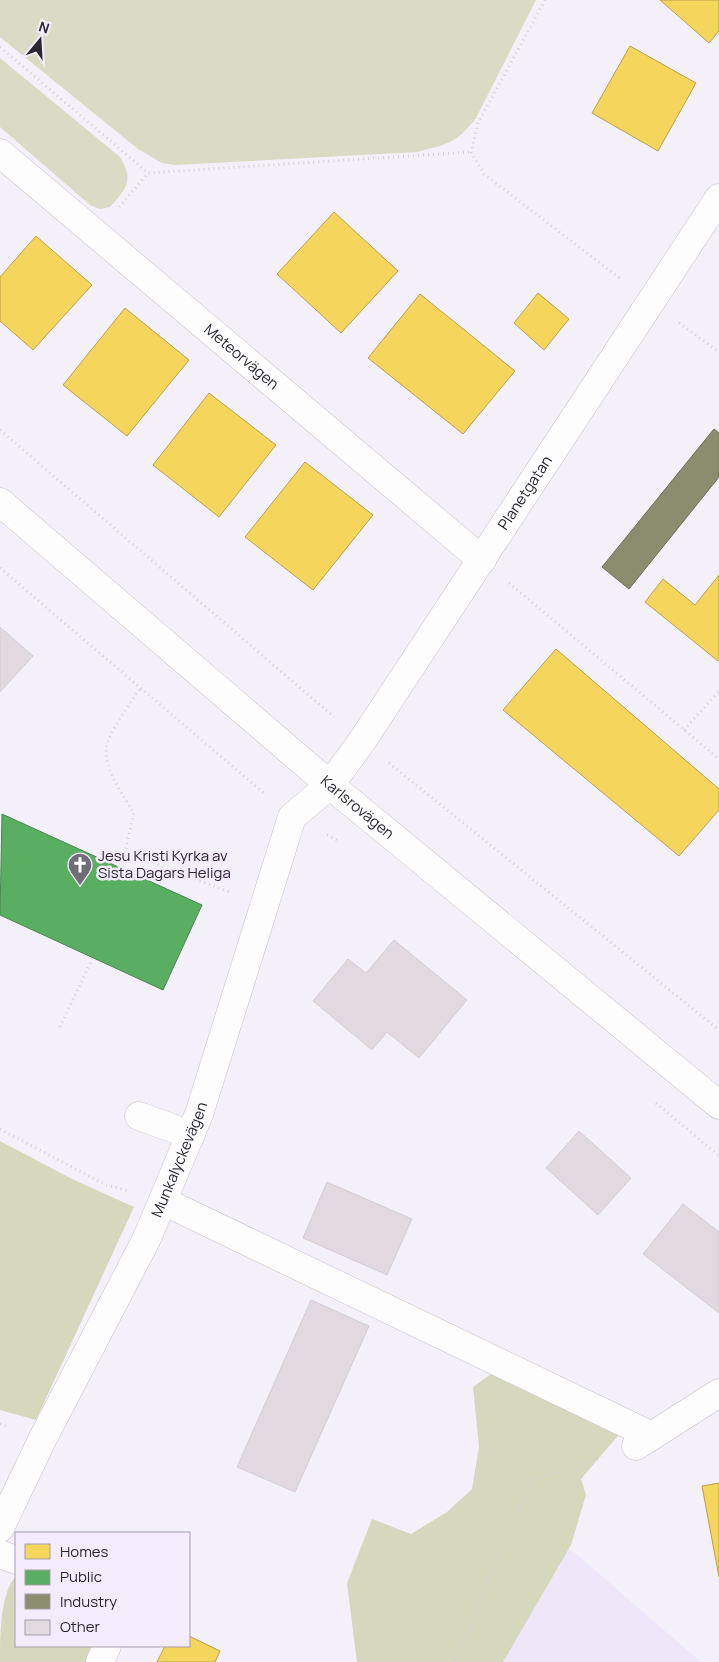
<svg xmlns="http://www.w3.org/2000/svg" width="719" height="1662" font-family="Manrope,sans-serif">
  <rect width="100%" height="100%" fill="#f4f0f9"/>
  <!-- built -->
  <path fill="#efe6fa" d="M552,1541l23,12 126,109h-199z"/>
  <!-- green -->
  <path fill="#dadbc4" d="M0,0h536l-60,118c-20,26 -29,26 -59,34l-242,13 -13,-2 -24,-14 -138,-112z
    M0,58l120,99c14,23 7,31 -10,50l-10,2 -10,-4 -90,-78z"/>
  <!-- forest -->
  <path fill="#d6d8be" d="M0,1141l72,38 62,28 -98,213 -36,-10z
    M499,1368l123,63 -41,48 5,16 -15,50 -68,117h-146l-10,-79 25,-64 39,15 36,-22 25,-23 7,-42 -6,-60z
    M16,1576v70h79l-7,16h-88c0,-26 0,-69 16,-86z"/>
  <!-- homes -->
  <path fill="#f6d55c" stroke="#b9a04f" d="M660,0h59v31l-10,12z
    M630,46l66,37 -38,68 -66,-38z
    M334,212l64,59 -57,62 -64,-59z
    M36,236l56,49 -59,65 -33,-29v-44z
    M538,293l31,26 -25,31 -30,-27z
    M420,294l95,77 -52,63 -95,-76z
    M125,308l64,52 -62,76 -64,-51z
    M209,393l67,52 -57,72 -66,-52z
    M305,462l68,53 -60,75 -68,-53z
    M719,575v85l-1,1 -73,-59 18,-23 32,26z
    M556,649l163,140v21l-40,46 -176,-146z
    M719,1483v94l-17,-91z
    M189,1636l31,15 -5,11h-58l8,-16h24z"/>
  <!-- public -->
  <path fill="#5aae61" stroke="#4c8553" d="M2,814l200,91 -39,85 -163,-75z"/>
  <!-- industry -->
  <path fill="#8c8c6e" stroke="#6f6d5c" d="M714,429l5,4v44l-90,112 -27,-22z"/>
  <!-- building -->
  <path fill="#e2d8df" stroke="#d5cdd3" d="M0,627l33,29 -33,36z
    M394,940l73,60 -48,58 -32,-26 -15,18 -59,-49 35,-42 18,14z
    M579,1131l52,47 -33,37 -52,-47z
    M327,1182l85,37 -25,56 -84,-37z
    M683,1204l36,28v81l-76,-59z
    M311,1300l58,26 -74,166 -58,-25z"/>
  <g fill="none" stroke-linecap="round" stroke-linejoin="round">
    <defs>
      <g id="minor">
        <path id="s1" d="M0,153l482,407"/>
        <path id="s2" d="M0,502l330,283 389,320"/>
        <path d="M139,1116l52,19"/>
        <path d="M163,1201l487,234"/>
        <path d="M636,1446l83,-53"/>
        <path id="s3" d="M0,1528l42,-88 105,-202 52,-124 93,-297 38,-32 32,-44 357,-543"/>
        <path d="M0,1554l16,6"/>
        <path d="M100,1662l7,-16"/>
      </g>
    </defs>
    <!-- minor casing -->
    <use href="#minor" stroke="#c4c0c9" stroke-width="29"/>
    <!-- path -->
    <path stroke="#d2d0d4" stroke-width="3" stroke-dasharray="1 4" stroke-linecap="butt" d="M545,0l-67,123 -7,29 13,22 138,106
      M0,47l148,126 323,-21
      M119,207l29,-34
      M679,323l40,29
      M0,430l334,287
      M0,568l266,227
      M509,583l210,176
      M684,730l35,-39
      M389,763l330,267
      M327,835l12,6
      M125,852l107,41
      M118,867l7,-15 9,-39c-11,-18 -29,-42 -28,-64 0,-12 26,-50 35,-61
      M60,1027l33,-70
      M656,1103l63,53
      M0,1129l106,56 23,6
      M0,1424l9,3
      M455,1662l20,-44 17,-49 42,-89 68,-23"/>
    <!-- minor -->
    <use href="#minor" stroke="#fdfdfe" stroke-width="28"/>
  </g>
  <!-- icons -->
  <defs>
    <symbol id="church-pin" viewBox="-11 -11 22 30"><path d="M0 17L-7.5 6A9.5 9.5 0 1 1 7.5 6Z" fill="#716d77" stroke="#f4ecfd"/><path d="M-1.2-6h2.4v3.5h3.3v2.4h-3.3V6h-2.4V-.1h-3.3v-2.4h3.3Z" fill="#fff"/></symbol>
  </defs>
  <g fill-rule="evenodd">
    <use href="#church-pin" x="66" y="851" width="28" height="38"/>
  </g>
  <g text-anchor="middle" stroke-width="5" stroke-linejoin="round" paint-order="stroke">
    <!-- street labels -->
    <g font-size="15" fill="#2b2631" stroke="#f4ecfd">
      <text dy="5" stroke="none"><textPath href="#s1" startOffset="316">Meteorvägen</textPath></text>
      <text dy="5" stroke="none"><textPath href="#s3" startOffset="1172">Planetgatan</textPath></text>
      <text dy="5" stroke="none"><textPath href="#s2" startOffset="470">Karlsrovägen</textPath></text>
      <text dy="5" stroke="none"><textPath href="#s3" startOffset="410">Munkalyckevägen</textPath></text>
    </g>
    <!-- poi labels -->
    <g font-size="15" fill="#2b2631" stroke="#f4ecfd" text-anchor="start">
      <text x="98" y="861">Jesu Kristi Kyrka av<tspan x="98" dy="17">Sista Dagars Heliga</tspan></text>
    </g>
  </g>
  <!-- legend -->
  <rect x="15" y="1532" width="175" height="115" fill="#f4ecfd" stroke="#a49dab"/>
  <rect x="25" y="1544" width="25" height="15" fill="#f6d55c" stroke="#a49dab"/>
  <text x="60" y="1557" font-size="15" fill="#2b2631">Homes</text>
  <rect x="25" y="1570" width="25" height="15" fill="#5aae61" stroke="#a49dab"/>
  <text x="60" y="1582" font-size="15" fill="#2b2631">Public</text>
  <rect x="25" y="1594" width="25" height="15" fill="#8c8c6e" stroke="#a49dab"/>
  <text x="60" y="1607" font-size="15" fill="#2b2631">Industry</text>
  <rect x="25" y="1620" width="25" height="15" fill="#e2d8df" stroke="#a49dab"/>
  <text x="60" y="1632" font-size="15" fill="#2b2631">Other</text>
  <!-- north arrow -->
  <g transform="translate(40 40) rotate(18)" stroke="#f4ecfd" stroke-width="4" paint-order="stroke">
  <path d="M0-4L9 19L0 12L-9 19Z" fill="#2b2631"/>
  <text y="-8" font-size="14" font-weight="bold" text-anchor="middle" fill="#2b2631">N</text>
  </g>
</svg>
